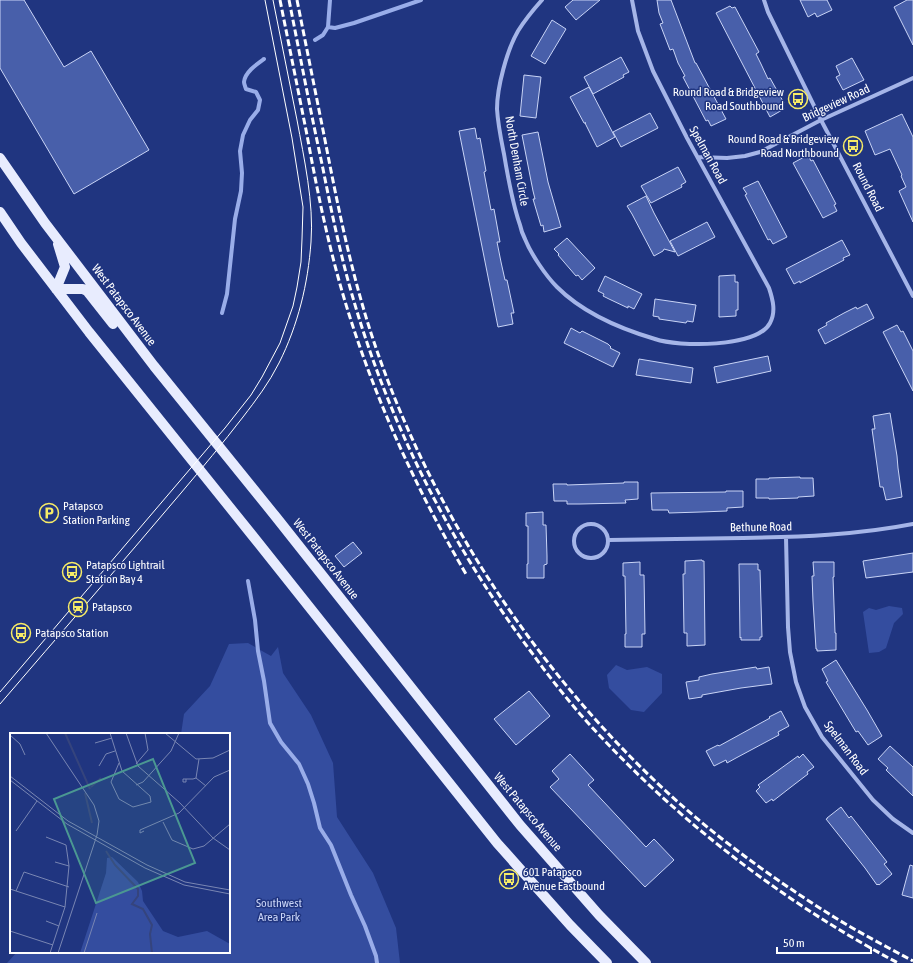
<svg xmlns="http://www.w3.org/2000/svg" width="913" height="963" font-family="'Asap Condensed',sans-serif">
  <rect width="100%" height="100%" fill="#203580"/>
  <!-- green -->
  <path fill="#344d9f" d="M889,606l13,2 1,6 -9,9 -8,25 -7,4 -10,1 -6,-41 6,-4 7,2z
    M248,643l23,13 7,-9 5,26 28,42 22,48 4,54 36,56 23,55 4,35h-393l10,-11h212v-218h-48l3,-20 26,-28 19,-42z
    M616,665l11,5 20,-3 15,7v19l-18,19 -13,-2 -22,-22 -2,-13z"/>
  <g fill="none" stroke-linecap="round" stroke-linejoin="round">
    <!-- stream -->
    <path stroke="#99ade9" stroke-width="4" d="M328,27l7,1 19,-5 67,-23
      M315,40l8,-5 5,-8 2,-27
      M222,313l5,-19 8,-75 6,-28 1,-18 -2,-22 3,-16 7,-15 8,-10 2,-10 -4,-8 -10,-3c-1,-3 -2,-5 -2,-7 1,-10 13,-18 20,-23
      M248,581l7,39 3,31 6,30 6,42 11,19 18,22 9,20 6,19 6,25 11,17 20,50 14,31 11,30 1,7"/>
  </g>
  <!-- building -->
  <path fill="#485faa" stroke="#c9d4f6" d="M0,0h24l40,67 27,-16 58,99 -75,44 -74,-126z
    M573,0h27l-24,20 -11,-13z
    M657,0h14l24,63h1l30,56 -15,7 -3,-6 -2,1 -23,-44 2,-1 -7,-13 -5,-14 -3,1 -10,-26 3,-1 -4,-10z
    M800,0h27l5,10 -15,7 -2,-4 -7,4z
    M907,0h6v45l-19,-38z
    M730,6l2,2 3,-1 24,45 -3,2 5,10 7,15 2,-1 14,25 -3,1 3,5 -14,8 -54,-104z
    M552,20l14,9 -21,35 -14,-8z
    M621,57l8,15 -6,3 1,2 -31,17 -9,-17z
    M852,58l12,22 -21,10 -7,-13 4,-2 -4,-9z
    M524,75l17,2 -5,41 -16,-2z
    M589,87l26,50 -18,10 -12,-24h1h-2l-14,-26z
    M650,113l8,15 -37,19 -8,-15z
    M902,114l11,23v85l-14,-31 7,-4 -5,-11 1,-1 -12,-26 -15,6 -10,-24z
    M475,128l2,11 3,-1 6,33 -2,1 7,38 3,-1 6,33h-3l4,20 4,18h2l7,33h-3l2,11 -15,3 -39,-196z
    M538,132l10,50 13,45 -17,5 -1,-7 -2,1 -8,-27h2l-2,-8 -11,-56z
    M808,155l3,6 2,-1 23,44 -2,1 3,6 -14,7 -30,-55z
    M678,167l8,15 -5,3 1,2 -31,16 -10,-17z
    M758,181l29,56 -14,7 -3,-5 -2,1 -23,-45 2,-1 -4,-6z
    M646,196l8,17 21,39 -11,-3 -1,2 -9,5 -22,-42 -5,-8z
    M707,222l8,15 -37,19 -8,-15z
    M567,238l28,30 -13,12 -4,-5 -2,1 -18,-21 1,-1 -5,-5z
    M842,240l8,15 -7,3 1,2 -44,23v-2l-6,3 -8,-15z
    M735,275v7h3v28h-2v6l-17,1v-41z
    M605,276l37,18 -8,15 -6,-3v2l-19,-9 -6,-3 1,-2 -6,-3z
    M655,299l41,6 -3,17 -6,-1 -1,2 -27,-4v-2l-6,-1z
    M867,304l7,14 -49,26 -7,-14 9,-5 -1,-2 18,-10 12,-6 1,2z
    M897,325l4,7 2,-1 10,20v40l-30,-59z
    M571,328l9,5 2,-2 26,13 3,3 -1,1 10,5 -7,14 -49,-24z
    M768,356l3,15 -54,12 -3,-16z
    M639,359l54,9 -2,15 -55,-8z
    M890,413l7,43 1,12 4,29 -16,3 -3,-13h-3l-8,-58h3l-2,-13z
    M800,477v1h13l1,18 -16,1v1l-29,1v-1h-13v-19h13v-1z
    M624,482h14v17l-13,1 1,3 -46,1h-13v-3h-13l-1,-17h14v1l57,-2z
    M726,491h17v16l-16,1v3l-26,1 -32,1 -1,-3h-16l-1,-17 75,-1z
    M543,512v13h3l1,31v8l-3,1v13h-17v-14h1v-38h-2v-13z
    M353,542l9,11 -18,14 -9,-11z
    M913,553v19l-47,6 -3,-17z
    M702,560v1h2l1,83v1l-18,1v-13h-3l-1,-59h2v-13z
    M640,562v13h4l1,59h-3v13h-17v-13h1l-1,-58h-2v-13z
    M813,562h21v15h-1l2,56h1v17l-19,1v-2h-1l-3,-48 -1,-25h2z
    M739,564h19v6h2l2,67h-2v3h-19v-3l-1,1z
    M836,660l31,50 15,26 -14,9 -10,-14 -2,1 -30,-50 2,-1 -6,-12z
    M756,667l1,2 12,-2 3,17 -31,4 -39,7v2l-13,2 -3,-17 13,-2v-3l13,-3z
    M529,691l21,25 -34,29 -22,-26z
    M781,711l8,15 -11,6 1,3 -43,23 -9,5 -1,-3 -12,6 -8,-15 12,-6 1,1 51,-28 -1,-1z
    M890,746l23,21v29l-27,-26 2,-2 -10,-9z
    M570,754l24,26 -6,5 58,62 8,-8 20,21 -29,27 -95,-100 9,-8 -7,-8z
    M803,754l11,13 -7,5 1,2 -17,13 -18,14 -1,-2 -6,4 -10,-12 4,-4 -2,-2 40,-29 1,2z
    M841,807l8,11 2,-2 36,46 -3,2 8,10 -13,11 -1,-1 -1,1 -12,-17 -39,-49h1v-1z
    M910,865l3,1v32l-11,-3z"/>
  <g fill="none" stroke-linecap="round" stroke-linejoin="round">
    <!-- minor -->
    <path stroke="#a5b5e8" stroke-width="4" d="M542,0c-9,10 -17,20 -24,31 -11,19 -21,56 -21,78 1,16 4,30 7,45 4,24 8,48 16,71 1,5 3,10 5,14 6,15 21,37 32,48 25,25 64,42 98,52 23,8 102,9 115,-16 6,-11 3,-23 -1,-35l-82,-150 -34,-67 -15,-40 -6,-31
      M764,0l4,12 53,108 92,176
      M698,157l29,1 18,-2 15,-4 61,-32 92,-42
      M574 541a17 17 0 1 1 34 0a17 17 0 1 1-34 0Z
      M786,537l2,90 2,25 6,30 9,25 17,30 51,63 20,19 20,14
      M609,540c45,-1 89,-1 134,-2 57,-1 114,-3 170,-14"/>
    <!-- primary -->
    <path stroke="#e8ecfe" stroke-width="10" d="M0,158l45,65 109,143 122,151 244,308 79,90 47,48
      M0,212l21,31 68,89 163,203 245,308 73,82 37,38
      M56,289h27l4,2 26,33
      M56,289l9,-22 -7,-23"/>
    <!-- tram -->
    <path stroke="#fff" stroke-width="1" d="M0,692l225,-264 26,-33 11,-18 18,-34 13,-37 4,-19 4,-25 1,-23 1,-32 -11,-69 -27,-138
      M0,704c60,-70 121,-140 181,-211 21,-25 42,-50 62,-76 13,-17 26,-34 36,-54 19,-38 29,-79 32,-121 3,-39 -7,-84 -14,-122 -8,-40 -16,-80 -24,-120"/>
    <!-- rail -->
    <path stroke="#fff" stroke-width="3" stroke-dasharray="7 3" stroke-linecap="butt" d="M280,0c9,45 18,90 27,135 10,55 21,109 37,163 29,97 71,189 122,276
      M289,0c11,55 21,109 33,164 9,45 18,90 31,134 37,128 99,249 179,355 15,21 31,41 48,61 90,101 199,186 318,249
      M297,0c9,45 18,90 27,135 13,67 26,133 47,198 63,194 194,384 355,509 35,27 71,52 108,75 26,16 53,30 79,44"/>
  </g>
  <!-- icons -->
  <defs>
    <symbol id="bus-ring" viewBox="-11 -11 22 22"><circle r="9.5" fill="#203580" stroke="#f6eb66" stroke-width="1.5"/><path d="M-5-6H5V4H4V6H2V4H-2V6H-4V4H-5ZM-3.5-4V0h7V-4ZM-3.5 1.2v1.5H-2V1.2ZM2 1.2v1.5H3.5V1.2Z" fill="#f6eb66"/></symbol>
    <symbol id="parking-ring" viewBox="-11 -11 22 22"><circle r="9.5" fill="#203580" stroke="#f6eb66" stroke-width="1.5"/><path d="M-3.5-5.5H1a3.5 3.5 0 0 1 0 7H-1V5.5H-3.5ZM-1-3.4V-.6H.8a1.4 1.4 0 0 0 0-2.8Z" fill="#f6eb66"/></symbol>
    <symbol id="station-ring" viewBox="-11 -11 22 22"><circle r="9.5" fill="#203580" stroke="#f6eb66" stroke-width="1.5"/><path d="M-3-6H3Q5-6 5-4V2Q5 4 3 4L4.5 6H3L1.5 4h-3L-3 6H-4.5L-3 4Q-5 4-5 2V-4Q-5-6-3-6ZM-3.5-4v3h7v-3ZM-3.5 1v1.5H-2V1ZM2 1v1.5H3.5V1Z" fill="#f6eb66"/></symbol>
  </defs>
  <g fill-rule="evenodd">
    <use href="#bus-ring" x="787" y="88" width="22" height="22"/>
    <use href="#bus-ring" x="842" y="135" width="22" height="22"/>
    <use href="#parking-ring" x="38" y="502" width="22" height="22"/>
    <use href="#bus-ring" x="61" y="561" width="22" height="22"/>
    <use href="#station-ring" x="67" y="596" width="22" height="22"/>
    <use href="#bus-ring" x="10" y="622" width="22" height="22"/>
    <use href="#bus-ring" x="498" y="868" width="22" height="22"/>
  </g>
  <g text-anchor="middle" stroke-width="3" stroke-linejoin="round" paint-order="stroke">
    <!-- poi labels -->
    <g font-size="12" fill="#fff" stroke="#203580" text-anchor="start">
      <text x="784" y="96" text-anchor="end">Round Road &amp; Bridgeview<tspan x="784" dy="14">Road Southbound</tspan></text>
      <text x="839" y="143" text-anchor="end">Round Road &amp; Bridgeview<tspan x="839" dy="14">Road Northbound</tspan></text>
      <text x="63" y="510">Patapsco<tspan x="63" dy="14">Station Parking</tspan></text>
      <text x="86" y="569">Patapsco Lightrail<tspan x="86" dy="14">Station Bay 4</tspan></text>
      <text x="92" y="611">Patapsco</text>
      <text x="35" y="637">Patapsco Station</text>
      <text x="523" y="876">601 Patapsco<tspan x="523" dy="14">Avenue Eastbound</tspan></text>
    </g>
    <!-- street labels -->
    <g font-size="12" fill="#fff" stroke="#203580">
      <text transform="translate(836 103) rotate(-25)" y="4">Bridgeview Road</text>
      <text transform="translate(708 155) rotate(61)" y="4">Spelman Road</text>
      <text transform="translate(517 161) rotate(80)" y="4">North Denham Circle</text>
      <text transform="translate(868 187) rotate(63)" y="4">Round Road</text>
      <text transform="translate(124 305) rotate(53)" y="4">West Patapsco Avenue</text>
      <text transform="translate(761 527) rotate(-1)" y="4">Bethune Road</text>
      <text transform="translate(326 559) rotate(52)" y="4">West Patapsco Avenue</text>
      <text transform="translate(846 748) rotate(53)" y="4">Spelman Road</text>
      <text transform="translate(528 812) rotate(50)" y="4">West Patapsco Avenue</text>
    </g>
    <!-- park labels -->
    <g font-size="12" fill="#c9d4f6" stroke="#203580">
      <text x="279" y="907">Southwest<tspan x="279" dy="14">Area Park</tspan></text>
    </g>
  </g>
  <!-- overview -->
  <g transform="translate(10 733)">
    <rect width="220" height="220" fill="#203580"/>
    <path d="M102,124l26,25 4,9 1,10 20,30 15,6 29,-6 23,13v9h-150l26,-80 1,-15z" fill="#344d9f"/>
    <path fill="none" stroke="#35447d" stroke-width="2" d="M55,0l25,56M81,54l10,-9M75,60l7,30M96,118l9,14 23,24v7l-6,8 11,5 9,16 -2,9 2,19"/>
    <path fill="none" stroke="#7986b3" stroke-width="1" d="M36,0l48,72 5,16 -2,14 -39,118M100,0l12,38 28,25 1,6 -18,5 -14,-8 -8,-17 8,-19M116,0l12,33 42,37 33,35 17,12M155,0l31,26 17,-1 17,-8M0,2l10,9 5,11M85,10l17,-5M126,31l12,-14 -3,-17M89,33l7,-12 9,-3M0,43l58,45 79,44 38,17 45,8M186,45l3,-19M186,45l10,8M176,46v3h-3v-3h10l3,-1M0,47l57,44 78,44 39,17 46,9M126,52l7,-3 28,-31 8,-18M153,89l9,18 21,9 11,-3 26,-22M6,98l21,-30M134,98l-4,2v-3l39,-17 35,-36 16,-7M36,104l20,8 3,21 -4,41 -15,46M45,129l14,4M0,156l55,18M6,158l8,-19 45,15M36,188l13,5M0,198l43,14M74,220l13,-40"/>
    <path fill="#4b9892" fill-opacity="0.15" stroke="#4b9892" stroke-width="2" d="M143,26l42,104 -99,40 -42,-104z"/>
    <rect width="220" height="220" fill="none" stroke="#fff" stroke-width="2"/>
  </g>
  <!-- scale -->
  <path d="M777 947v6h94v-6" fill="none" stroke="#ffffff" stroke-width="2"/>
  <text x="783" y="947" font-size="12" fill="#ffffff" stroke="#203580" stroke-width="3" paint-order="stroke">50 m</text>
</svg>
